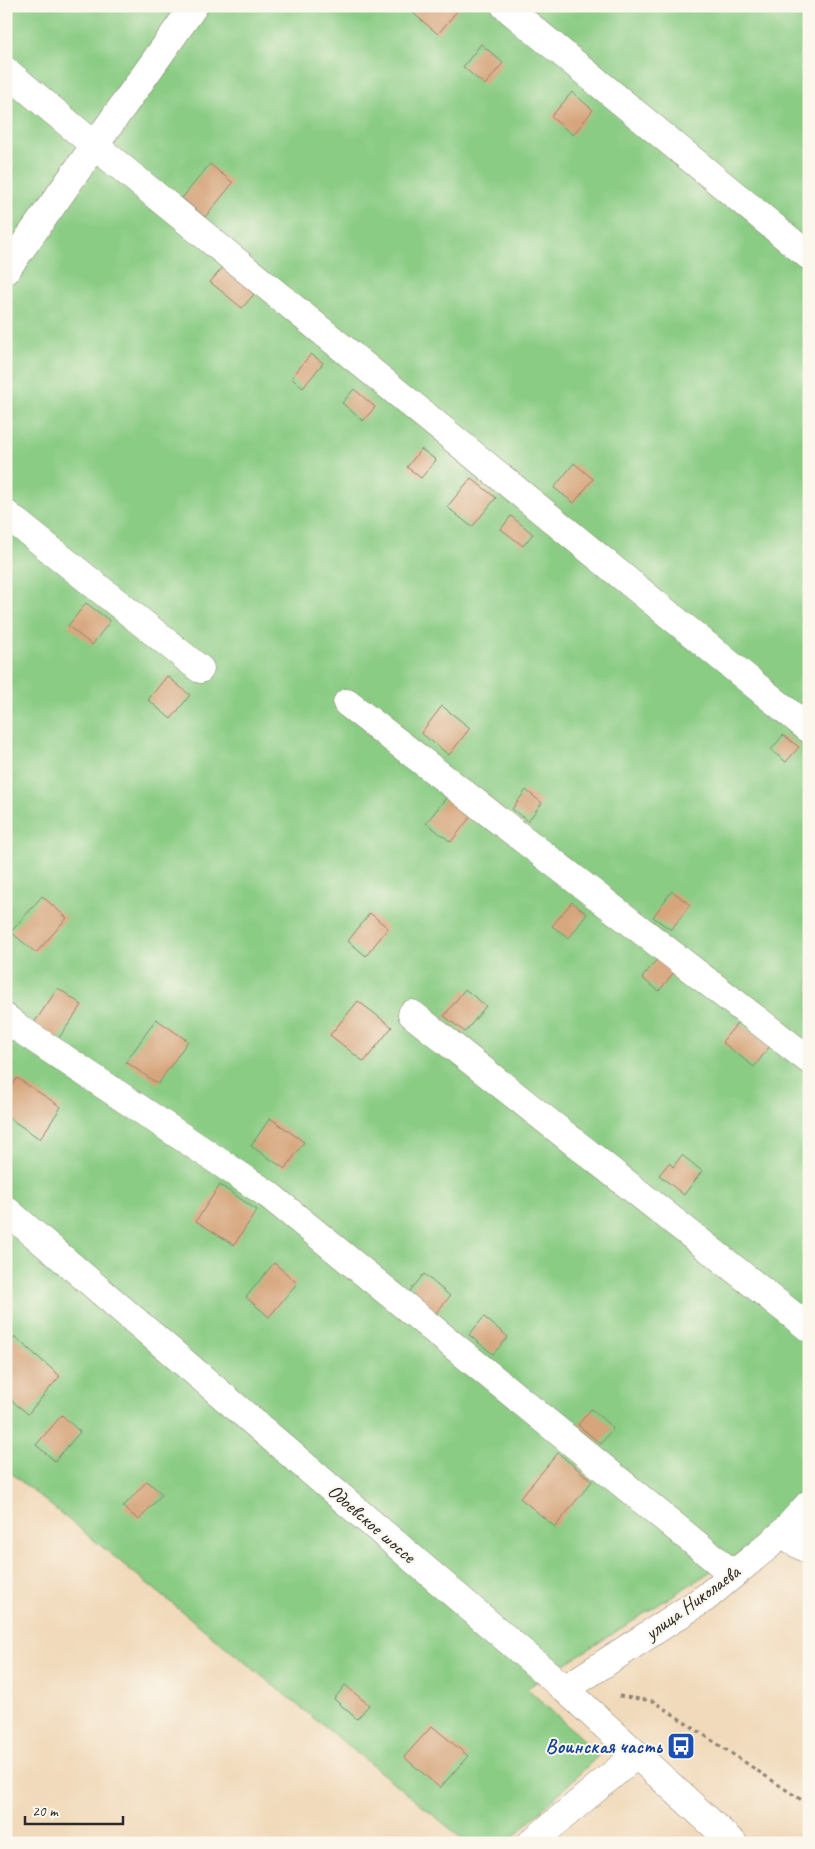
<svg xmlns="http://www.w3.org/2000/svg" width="815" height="1849" font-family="Caveat,sans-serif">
  <rect width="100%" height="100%" fill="#fbf7ec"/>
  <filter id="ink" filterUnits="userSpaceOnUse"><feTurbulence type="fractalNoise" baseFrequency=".02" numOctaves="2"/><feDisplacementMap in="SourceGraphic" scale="10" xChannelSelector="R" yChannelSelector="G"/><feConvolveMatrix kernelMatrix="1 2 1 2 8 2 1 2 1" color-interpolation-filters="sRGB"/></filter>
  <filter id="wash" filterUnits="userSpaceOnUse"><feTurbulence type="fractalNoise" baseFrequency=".0096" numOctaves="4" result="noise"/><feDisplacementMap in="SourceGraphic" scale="20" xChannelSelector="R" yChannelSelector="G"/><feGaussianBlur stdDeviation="1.12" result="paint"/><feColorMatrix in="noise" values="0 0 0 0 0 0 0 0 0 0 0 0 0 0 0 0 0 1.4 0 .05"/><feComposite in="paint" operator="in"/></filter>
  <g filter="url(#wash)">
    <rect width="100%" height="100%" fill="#f1dabb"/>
    <!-- green -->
    <path fill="#8acc84" stroke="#5a7c58" d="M6,6h803v1482l-33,42 -249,158 72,67 -92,88h-39l-462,-374z"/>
    <g id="blocks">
      <!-- building -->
      <path fill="#d6a57c" d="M419,6h34l5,4 -20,24 -25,-21z
        M481,44l22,19 -18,22 -22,-18z
        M572,92l21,18 -20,25 -22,-18z
        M210,164l23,19 -28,34 -23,-19z
        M225,265l32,26 -15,17 -32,-26z
        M311,354l12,9 -20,25 -12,-10z
        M354,389l21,18 -12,14 -21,-18z
        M421,449l15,11 -15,18 -14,-11z
        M574,463l19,16 -19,24 -20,-15z
        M471,478l25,20 -24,29 -25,-20z
        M511,516l22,18 -10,12 -22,-17z
        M86,603l24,18 -18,24 -24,-19z
        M167,676l23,19 -19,24 -23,-19z
        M442,706l28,22 -21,27 -28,-22z
        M783,735l16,12 -13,15 -15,-12z
        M526,790l16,13 -14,18 -16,-12z
        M447,797l24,19 -20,26 -25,-19z
        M672,891l18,14 -19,25 -18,-13z
        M42,896l25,22 -31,35 -25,-21z
        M572,902l15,12 -18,24 -17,-12z
        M370,913l18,15 -22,28 -18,-15z
        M658,958l17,13 -16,20 -17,-13z
        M58,988l24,17 -26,37 -24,-16z
        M465,989l21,17 -21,26 -21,-16z
        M358,1001l34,26 -28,35 -34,-27z
        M156,1019l32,22 -30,43 -32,-22z
        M738,1022l32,24 -16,21 -32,-25z
        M17,1078l44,29 -21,32 -34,-23v-22z
        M270,1118l34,24 -19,27 -34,-23z
        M682,1155l20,16 -18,24 -25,-20 10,-12 4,4z
        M220,1185l37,25 -23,35 -38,-24z
        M274,1263l23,20 -28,34 -23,-20z
        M424,1274l26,22 -18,22 -26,-22z
        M484,1317l24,20 -15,17 -24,-19z
        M15,1337l45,39 -32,38 -22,-18v-49z
        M591,1409l22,19 -12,16 -23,-19z
        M62,1415l18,17 -25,29 -19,-16z
        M558,1453l34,28 -37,46 -35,-29z
        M147,1481l15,13 -23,26 -16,-13z
        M345,1685l24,20 -12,14 -23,-20z
        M432,1726l36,30 -28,32 -36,-31z"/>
    </g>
  </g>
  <g filter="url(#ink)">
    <use href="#blocks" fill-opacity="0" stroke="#8e8273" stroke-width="1"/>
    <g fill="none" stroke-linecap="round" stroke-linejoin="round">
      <defs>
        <path id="minor" d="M505,6l304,250
          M6,71l88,74 715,584
          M6,270l188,-264
          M6,514l194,155
          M347,703l462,357
          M412,1014l397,314
          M6,1018l11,9 252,168 464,379
          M781,1535l28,15
          M565,1689l140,-91 76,-63 28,-31
          M531,1843l105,-88"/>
        <path id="major" d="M6,1210l559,479 168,154"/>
      </defs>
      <!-- minor casing -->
      <use href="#minor" stroke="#8e8273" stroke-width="29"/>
      <!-- major casing -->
      <use href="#major" stroke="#8e8273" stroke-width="29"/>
      <!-- path -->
      <path stroke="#8e8273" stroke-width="3" stroke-dasharray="4 4" stroke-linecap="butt" d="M619,1696l34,5 156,104"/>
      <!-- minor -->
      <use href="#minor" stroke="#fff" stroke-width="28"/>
      <!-- major -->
      <use href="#major" stroke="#fff" stroke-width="28"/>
    </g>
  </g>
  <!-- icons -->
  <defs>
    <symbol id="bus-square" viewBox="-11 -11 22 22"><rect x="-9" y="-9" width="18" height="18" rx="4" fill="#1a4fb4" stroke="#fbf7ec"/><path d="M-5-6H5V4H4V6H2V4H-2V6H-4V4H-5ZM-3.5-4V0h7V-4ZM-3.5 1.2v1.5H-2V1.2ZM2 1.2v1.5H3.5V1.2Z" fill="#fff"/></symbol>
  </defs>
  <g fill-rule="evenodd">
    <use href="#bus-square" x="665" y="1730" width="32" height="32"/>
  </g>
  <g text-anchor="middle" stroke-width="4" stroke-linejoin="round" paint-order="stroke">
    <!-- street labels -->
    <g font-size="20" fill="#2b2b2b" stroke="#fbf7ec">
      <text transform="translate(372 1523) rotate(41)" y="7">Одоевское шоссе</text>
      <text transform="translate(692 1602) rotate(-36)" y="7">улица Николаева</text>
    </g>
    <!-- transit labels -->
    <g font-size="20" font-weight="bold" fill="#164399" stroke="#fbf7ec" text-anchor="end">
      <text x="662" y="1753">Воинская часть</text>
    </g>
  </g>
  <!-- margin -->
  <rect width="815" height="1849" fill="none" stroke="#fbf7ec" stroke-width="25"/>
  <!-- scale -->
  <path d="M25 1816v8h98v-8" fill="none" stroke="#2b2b2b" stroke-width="2.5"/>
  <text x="32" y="1816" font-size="15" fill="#2b2b2b" stroke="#fbf7ec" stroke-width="4" paint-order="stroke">20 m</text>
</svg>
